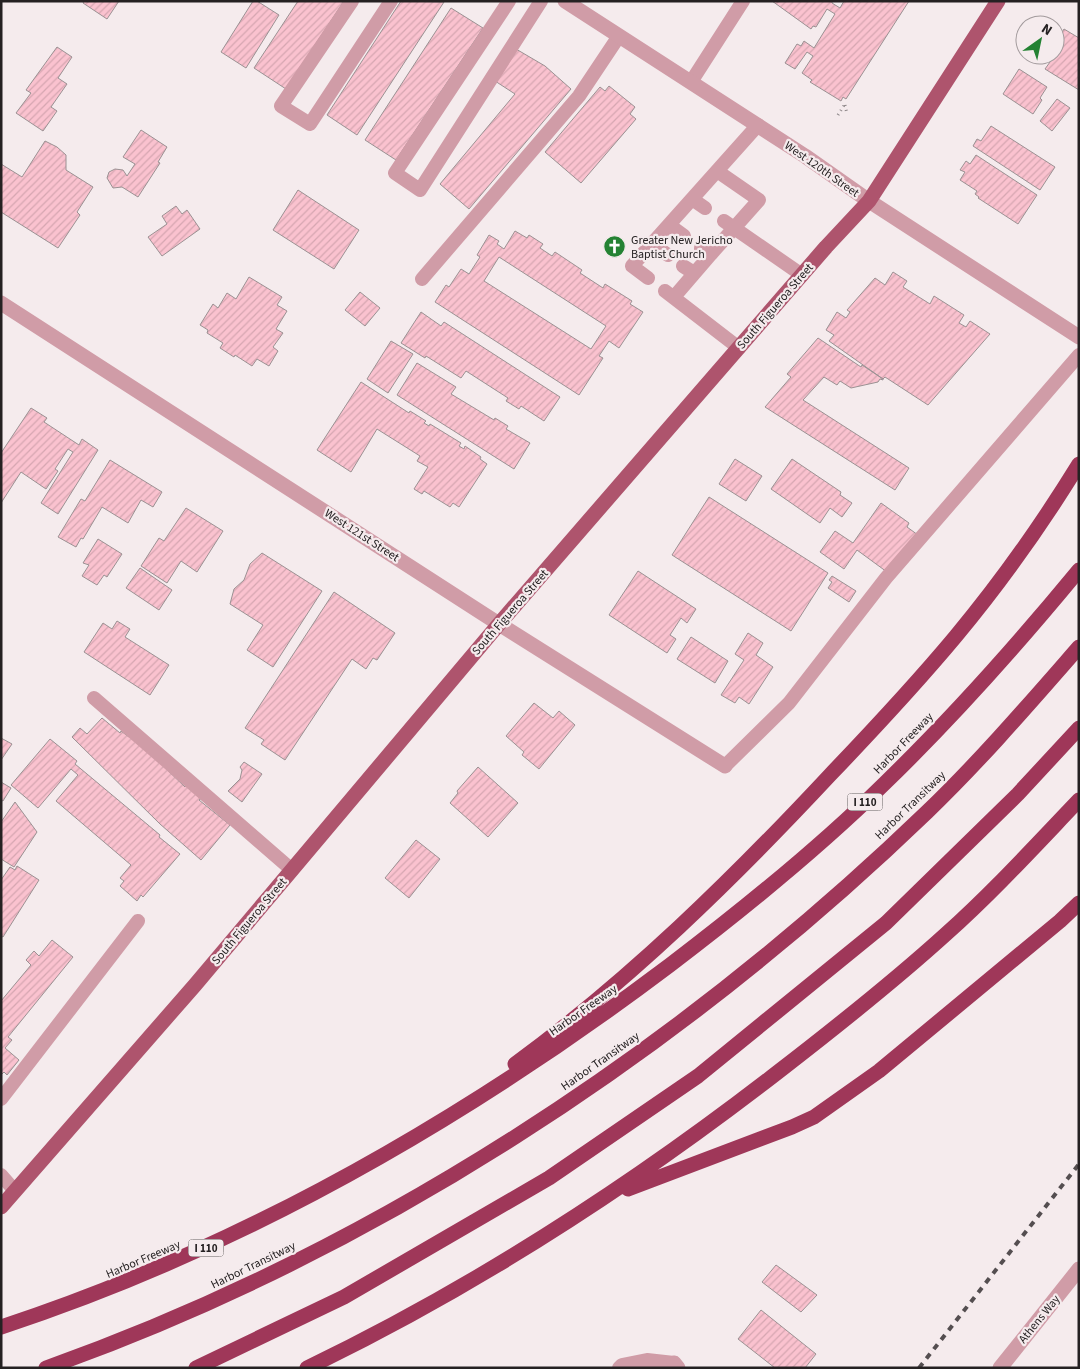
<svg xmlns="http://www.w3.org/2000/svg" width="1080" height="1369" font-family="'Source Sans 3',sans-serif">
  <defs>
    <pattern id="building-hatch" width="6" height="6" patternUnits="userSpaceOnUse" patternTransform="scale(1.25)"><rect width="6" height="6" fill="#fac2cf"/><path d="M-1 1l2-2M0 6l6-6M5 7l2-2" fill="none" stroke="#d6a6b1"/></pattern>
  </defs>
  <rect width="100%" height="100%" fill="#f5ebed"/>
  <!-- building -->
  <path fill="url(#building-hatch)" stroke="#9b9193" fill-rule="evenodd" d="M84,1h35l-12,18 -24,-16z
    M253,1h4l22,14 -33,53 -25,-16z
    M298,1h46l-58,88 -32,-21z
    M401,1l43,1 -87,133 -30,-20z
    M772,1h60v2l8,5 4,-7h65l-63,98 -3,-2 -2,4 -31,-19 2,-2 -10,-7 11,-17 -6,-4 -12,17 -10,-6 12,-19 4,2 3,-5 10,7 21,-34 -8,-5 -11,18 -3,-1 -2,3z
    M451,8l32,20 -87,132 -31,-20z
    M1064,29l15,9v52l-34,-21 10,-14v-11z
    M57,47l15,10 -14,21 9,6 -16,23 6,4 -14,20 -27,-18 15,-20 -5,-3z
    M516,49l29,17 26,23 -102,120 -29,-25 75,-90 -20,-13z
    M1019,69l28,18 -7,11 2,2 -9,14 -30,-20z
    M609,86l26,21 -5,7 6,5 -55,64 -36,-31 55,-65 5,4z
    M1057,99l13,9 -18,23 -12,-10z
    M991,126l64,41 -15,23 -67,-44 4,-7 4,2z
    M141,130l26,17 -9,15 2,1 -22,34 -16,-10 -9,1 -6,-10 2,-6 6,-3 8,1 4,6 8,-12 -12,-7z
    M45,141l12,6 9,8v15l27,17 -16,25 3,3 -22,33 -57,-36v-48l21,13z
    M976,155l61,40 -19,29 -40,-26 1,-1 -4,-3 2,-3 -17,-11 5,-8 -5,-2 6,-9 4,3z
    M298,190l61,40 -25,39 -61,-39z
    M176,206l6,8 5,-4 13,19 -38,27 -14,-19 19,-13 -5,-8z
    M515,231l12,7 2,-3 14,9 -3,4 12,8 3,-4 27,18 -2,3 23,15 2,-4 27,17 -2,3 13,8 -24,36 -10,-7 -10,15 4,2 -24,37 -144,-93 11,-17 3,2 12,-18 8,5 11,-17 -3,-2 12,-20 10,6 -2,3 7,5zM499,257l107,69 -15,23 -107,-68z
    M893,272l14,9 -4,6 27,17 4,-8 30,19 -5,8 7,4 4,-6 20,13 -62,71 -43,-28 -2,2 -54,-38 5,-6 -8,-5 11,-18 9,6 4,-6 -3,-2 28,-32 10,7z
    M249,277l33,20 -5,8 10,6 -11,18 7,4 -10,14 5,4 -9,15 -12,-7 -5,7 -17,-11 -1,2 -14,-9 3,-5 -16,-10 1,-3 -8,-5 13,-21 5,4 9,-15 9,6z
    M360,292l20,16 -15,18 -20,-16z
    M421,312l20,14 3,-4 116,75 -16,24 -23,-15 -2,3 -13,-8 2,-3 -42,-27 -5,7 -35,-22 -1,2 -24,-15z
    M818,338l43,29 1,-2 21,14v1l-3,-1 -2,3 -27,6 -11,-7 -3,4 -13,-8 -21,23 106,68 -14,22 -130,-83 26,-30 -4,-3z
    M391,341l22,13 -25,39 -21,-14z
    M417,363l39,24 -5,7 43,26 1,-2 13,8 -2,3 24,14 -16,26 -117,-74z
    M361,382l48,31 1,-2 16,10 -2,2 5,3 1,-2 31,19 -2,3 5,3 1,-3 16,11 -1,2 7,5 -28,43 -6,-4 -3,4 -26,-16 -2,3 -8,-5 14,-22 -11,-6 3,-5 -43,-27 -26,43 -34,-22z
    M31,408l16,10 -3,4 35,23 3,-6 16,11 -40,64 -17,-11 32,-51 -5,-3 -13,20 3,2 -12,18 -25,-17 -20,31v-50z
    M735,459l27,17 -16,25 -27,-17z
    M792,459l49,33 -1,3 12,8 -10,14 -12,-9 -10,15 -49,-34z
    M110,460l52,32 -9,15 -12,-7 -13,23 -26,-16 -19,32 -2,-1 -5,9 -18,-10 23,-38 4,2z
    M709,497l119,76 -37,58 -119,-76z
    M881,503l28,20 -2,4 11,8 -31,37 -30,-22 -13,19 -24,-17 15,-21 18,12z
    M186,508l37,23 -26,41 -16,-11 -14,22 -26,-17 18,-28 5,3z
    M98,539l24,15 -15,23 -3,-2 -7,10 -15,-9 7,-11 -6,-2z
    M262,553l60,38 -49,76 -26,-17 16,-25 -33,-21 4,-15 10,-9 6,-16z
    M140,568l32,22 -13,20 -33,-22z
    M638,571l58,38 -9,14 -6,-5 -11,17 6,4 -9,14 -58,-38z
    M832,576l24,15 -7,11 -21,-14 4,-6 -3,-2z
    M334,592l61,41 -18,27 -4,-2 -7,11 -14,-10 -67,101 -24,-16 3,-4 -19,-12z
    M117,621l13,8 -5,8 44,28 -19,30 -66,-43 19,-29 9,6z
    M748,633l15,10 -7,12 17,12 -24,37 -10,-7 -4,6 -14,-8 23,-35 -9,-6z
    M691,637l37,24 -13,22 -38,-24z
    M534,703l19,15 6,-7 16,14 -36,44 -17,-14 2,-3 -18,-16z
    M102,718l18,15 1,-2 8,6 2,-2 54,52 1,-2 16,13 -3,2 31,25 -29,35 -41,-36 -88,-87 8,-9 7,6z
    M1,738l11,6 -11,16z
    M50,739l27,22 -2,3 85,71 -1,2 21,17 -37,43 -2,-2 -4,6 -17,-15 4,-5 -4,-3 11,-13 -75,-64 22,-26 -7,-6 -33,39 -27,-23z
    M244,762l18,12 -20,28 -14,-11 12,-12 2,-9 -2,-3z
    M478,767l40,36 -30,34 -38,-34 8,-10 -1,-2z
    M1,782l10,6 -8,13 -2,-1z
    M15,802l22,30 -23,35 -13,-8v-37z
    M416,840l24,19 -31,39 -24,-20z
    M17,866l22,14 -36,57 -2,-1v-56l9,-13 5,3z
    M52,940l21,17 -65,80 4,3 -7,8 14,12 -12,15 -3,-3 -3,3v-74l30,-36 -5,-5 8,-9 5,5z
    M776,1265l41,30 -16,17 -39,-30z
    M761,1310l55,44 -11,14h-30l-37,-29z"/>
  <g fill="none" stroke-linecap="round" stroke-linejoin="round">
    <!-- path -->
    <path stroke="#8e8789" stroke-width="3" stroke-dasharray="1 4" stroke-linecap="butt" d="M845,105l2,9
      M838,115l7,-11"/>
    <!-- service -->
    <path stroke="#d09ca7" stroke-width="14" d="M352,1l-71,105 29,18 81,-123
      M509,1l-114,172 25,17 121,-189
      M691,82l52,-81
      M692,199l13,9
      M724,221l78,54
      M669,225l15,11
      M652,244l16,11
      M701,248l10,6 48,-54 -42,-29
      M683,266l11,7
      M648,278l-16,-12 126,-141
      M422,279l157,-183 40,-60
      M665,291l74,57
      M674,297l37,-43
      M94,698l198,172
      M725,766l64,-63 97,-125 193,-223
      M1,1099l137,-178
      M1,1175l14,16
      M619,1368l3,-3 25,-5 27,3"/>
    <!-- minor -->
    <path stroke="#d09ca7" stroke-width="15" d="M1,303l498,321 226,142
      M674,1363l4,5
      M1000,1368l79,-99"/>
    <!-- tertiary -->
    <path stroke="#d09ca7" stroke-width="15" d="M565,1l240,155 64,45 210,136"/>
    <!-- primary -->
    <path stroke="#ae546d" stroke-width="15" d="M1,1207l194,-222 304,-361 327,-377 43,-46 129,-200"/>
    <!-- motorway -->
    <path stroke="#9f3759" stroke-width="15" d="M515,1064c115,-84 218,-185 315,-289 43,-45 86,-91 126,-139 45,-54 86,-112 123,-172
      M628,1189l164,-62 22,-10 65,-46 181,-150 19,-18
      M1,1327c244,-80 465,-208 669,-362 75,-57 148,-116 215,-182 69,-67 133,-139 194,-213
      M46,1368c327,-116 632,-316 881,-556 54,-52 103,-109 152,-165
      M196,1368l148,-71 205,-119 149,-102 188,-153 132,-129 61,-66
      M307,1368c168,-81 324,-182 471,-296 57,-44 114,-89 168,-138 47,-42 90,-89 133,-134"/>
    <!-- rail -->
    <path stroke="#544e50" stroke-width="4" stroke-dasharray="6 6" stroke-linecap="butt" d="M919,1368l160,-204"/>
  </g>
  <!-- icons -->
  <defs>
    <symbol id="church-disc" viewBox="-11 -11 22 22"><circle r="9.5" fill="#248233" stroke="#f5ebed"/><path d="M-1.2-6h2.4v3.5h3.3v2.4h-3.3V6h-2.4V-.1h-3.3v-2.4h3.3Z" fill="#fff"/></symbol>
  </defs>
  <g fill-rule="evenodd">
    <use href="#church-disc" x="602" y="234" width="25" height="25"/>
  </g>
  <g text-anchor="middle" stroke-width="4.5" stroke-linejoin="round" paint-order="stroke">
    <!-- shield labels -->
    <g fill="#f5ebed" stroke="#635e5f" stroke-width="1">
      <rect x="847.5" y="793.5" width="35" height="17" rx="4"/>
      <rect x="188.5" y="1239.5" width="35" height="17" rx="4"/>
    </g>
    <g font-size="11" font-weight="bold" fill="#252122">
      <text x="865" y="806">I 110</text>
      <text x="206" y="1252">I 110</text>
    </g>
    <!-- street labels -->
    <g font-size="12" fill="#252122" stroke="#f5ebed">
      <text transform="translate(822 169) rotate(35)" y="4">West 120th Street</text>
      <text transform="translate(775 306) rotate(-49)" y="4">South Figueroa Street</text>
      <text transform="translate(362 535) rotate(33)" y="4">West 121st Street</text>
      <text transform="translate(510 612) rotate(-49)" y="4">South Figueroa Street</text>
      <text transform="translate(903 743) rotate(-46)" y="4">Harbor Freeway</text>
      <text transform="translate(910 805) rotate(-44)" y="4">Harbor Transitway</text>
      <text transform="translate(249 921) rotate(-50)" y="4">South Figueroa Street</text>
      <text transform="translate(583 1010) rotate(-35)" y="4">Harbor Freeway</text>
      <text transform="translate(600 1061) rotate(-35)" y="4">Harbor Transitway</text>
      <text transform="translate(143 1259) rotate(-23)" y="4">Harbor Freeway</text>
      <text transform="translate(253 1265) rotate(-26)" y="4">Harbor Transitway</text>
      <text transform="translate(1039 1319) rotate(-51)" y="4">Athens Way</text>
    </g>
    <!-- poi labels -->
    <g font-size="12" fill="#252122" stroke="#f5ebed" text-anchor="start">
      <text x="631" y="244">Greater New Jericho<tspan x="631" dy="14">Baptist Church</tspan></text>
    </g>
  </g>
  <!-- border -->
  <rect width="1080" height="1369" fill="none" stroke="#252122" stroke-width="5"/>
  <!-- north arrow -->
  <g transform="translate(1040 40) rotate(33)"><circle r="24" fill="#f5ebed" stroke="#a29a9c"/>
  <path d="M0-4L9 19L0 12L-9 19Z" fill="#248233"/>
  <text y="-8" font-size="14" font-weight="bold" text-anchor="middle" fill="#252122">N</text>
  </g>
</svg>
